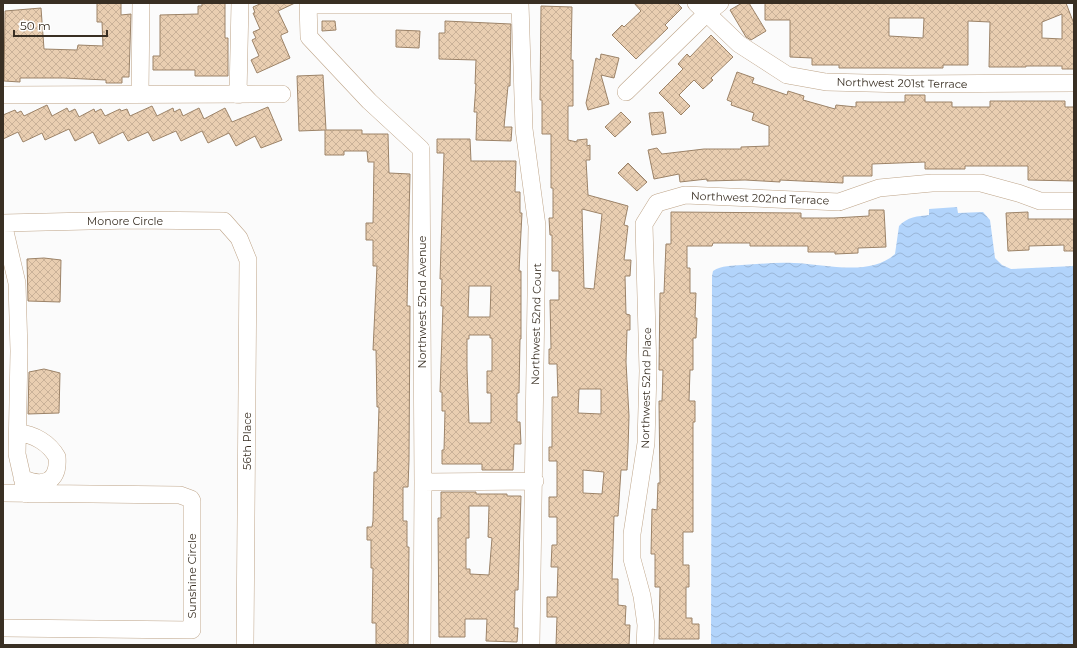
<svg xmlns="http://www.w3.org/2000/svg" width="1077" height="648" font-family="Montserrat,sans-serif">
  <defs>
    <pattern id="water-waves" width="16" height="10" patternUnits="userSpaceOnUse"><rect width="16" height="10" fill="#b2d4fb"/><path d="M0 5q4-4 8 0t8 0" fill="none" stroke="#9ab6d7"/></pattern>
    <pattern id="building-cross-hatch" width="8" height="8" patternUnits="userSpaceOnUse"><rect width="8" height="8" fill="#e9ceb1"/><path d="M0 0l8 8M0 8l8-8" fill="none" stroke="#c9b198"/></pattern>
  </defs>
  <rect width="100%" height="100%" fill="#fbfbfb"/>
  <!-- water -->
  <path fill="url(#water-waves)" d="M957,207l1,6 25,-1 7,8 5,38 7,7 9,4 63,-3v379h-363l1,-369 1,-5c9,-6 19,-5 29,-6 17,-1 35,-3 52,-2 31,1 76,14 101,-9l4,-28c8,-9 19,-10 30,-11v-6z"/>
  <!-- building -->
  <path fill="url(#building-cross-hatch)" stroke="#9c8368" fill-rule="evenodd" d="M97,3h24v12l10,-1 -2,63h-7v6h-16v-3l-42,-2h-44v4l-16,-1 1,-70 36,-3 3,41 33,1 1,-5 25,1 -1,-24h-5z
    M202,3h23v35h3v38h-33v-6h-42v-14h7v-41l38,-1v-8h4z
    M262,3h33l-17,8 10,21 -7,3v2l9,21 -33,15 -6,-13 8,-4 -7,-16 4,-2 -3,-6 7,-3 -7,-16h2l-2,-6z
    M634,3h43l5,5 -17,17 3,3 -32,31 -24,-24 10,-10 2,2 17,-16z
    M742,3h7l17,28 -15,9 -5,-3 -16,-27z
    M765,3h301l8,21v45h-12v-3h-36v1h-37l1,-45 -22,-1v44h-25v3h-104v-3h-27v-7l-22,-1v-37h-25zM1062,14v25l-20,-1v-16zM889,18h35l-1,20 -34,-2z
    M541,6l31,1 -1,53h2v46h-5v34l9,2v-2l10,-1v7l3,-1v15h-4l2,35 40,11 -4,19 4,1 -4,34h7l-1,16h-5l1,38 4,1v15h-3l-1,32 3,54 -1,33 -1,21h-6l-3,46h-4l-2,63h6v26l8,1 -1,19h5l-1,20h-73l1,-28h-10v-20h10l1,-30h-7l1,-22h5v-28h-8v-20h8v-36h-8v-14h3v-50h6l-1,-33h-8v-15h2l-1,-49h9v-29h-7v-36h-2l-1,-17h4v-30h-2v-54h-9v-34h-2zM582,209l20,5 -8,75 -10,-1zM579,389h22v25l-23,-1zM583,470l21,2 -2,22 -19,-1z
    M322,21h13l1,9 -14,1z
    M445,21l66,3 -1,62h-2l-4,41h8l-1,14 -35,-1 1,-28h-3l2,-28h-1l1,-24 -37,-1v-26h6z
    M396,30l24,1 -1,17 -23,-1z
    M711,35l22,22 -22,21 2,2 -10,9 -9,-9 -15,15 11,11 -9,9 -22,-22 24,-24 -5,-5 9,-10 3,3z
    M601,54l18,4 -5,20 -13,-3 8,29 -21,6 -2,-7 10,-45 4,2z
    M737,72l17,6 -2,5 35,12 1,-4 16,5 -1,4 32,9 1,-4 20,2v-5h49v-7h20v7h27v5h38v-6h75v6h9v74l-46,-1v-14h-63v3h-40v-7l-53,2v12h-29v7l-63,-3v2l-35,-2 -38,1v-2l-27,3 -1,-8 -25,5 -6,-29 9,-2 5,6 42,-5h37v-2l28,-1v-20l-17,-6 2,-7 -23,-8 1,-3 -5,-2z
    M323,75l3,55h36v4h26l1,39 21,1 -3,132h3l-1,154 -1,27h-5v34h4v26h2l-1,98h-32v-22h-4l1,-55h-2v-28h-4v-13h5l1,-6 1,-49h3l2,-65h-2l-1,-57h-3l4,-84h-4v-26h-7v-17h7l1,-61h-6l-1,-11h-23v4h-19v-25l-26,1 -2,-55z
    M47,105l5,11 15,-8 2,4 6,-3 4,8 15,-8 1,3 6,-3 4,7 15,-7 1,2 6,-2 3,7 22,-10 5,10 16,-8 1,4 6,-3 3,7 16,-8 5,11 21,-11 7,14 36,-15 14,33 -21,8 -6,-12 -19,10 -7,-13 -21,10 -6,-12 -21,10 -5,-10 -23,10 -5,-9 -20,9 -5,-9 -24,12 -6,-12 -18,9 -6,-12 -24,11 -3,-7 -19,9 -5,-10 -15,7v-24l12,-5 2,3 4,-2 3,5z
    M621,112l10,10 -16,15 -10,-10z
    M663,112l3,21 -14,2 -3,-22z
    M437,139h33l1,22h45l-1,31h5v21h2l-3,58h2v68h-1l-1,54h-2v29h3l1,22h-7l-1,26h-31v-6h-40v-14h2l1,-39h-3v-19h-2l3,-86h-2l1,-27h-2l4,-126h-7zM469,286h22l-1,31h-22zM469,335h21v3h2v33h-5v22h4v30h-22l-2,-54v-30h2z
    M628,163l19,19 -10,9 -19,-18z
    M869,210h15l2,37 -28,1v5l-23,1v-2h-27v-6h-58v-3h-37l-1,3h-25v22h3v25h6l-1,25h2l-1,20h-3v32h-3l-1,31h6v21h-2v110h-10v33h6v22h-3v31h6v6h7v15h-40l1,-52h-5v-33h-4l1,-45 5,1 1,-27h2l-1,-82h3l1,-31h-4l1,-77h4l2,-49h5v-32l130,1v5h33l35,-2z
    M1028,212v7h46v32h-10v-6l-35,1v4l-21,1 -2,-38z
    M44,258l17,2 -1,42 -32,-1 -1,-42z
    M44,369l16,4 -1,40 -31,1 1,-42z
    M441,492h35v2h31v2h14l-3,94h-3l-1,38h4l-1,14 -31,-1 1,-22h-22v18h-26l-1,-119h3zM469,506h20l-1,31 4,1 -3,37 -19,-1v-5h-4v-31h3z"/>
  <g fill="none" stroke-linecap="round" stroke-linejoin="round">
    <defs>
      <path id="minor" d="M308,3l1,34 60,64 52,48 2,333 -1,163
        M520,3l4,126 13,97 -6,419
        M696,3l43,41 48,31 39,7 81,2 167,-1
        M308,5h212
        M626,92l80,-78 14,-11
        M140,93l1,-90
        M3,95l279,-1
        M238,95l2,-92
        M3,223l129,-3 92,1 15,17 9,22 -3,385
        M3,223l14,60 2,68 -2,103 9,40
        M18,433c16,1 31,10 39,24 2,25 -14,31 -35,21
        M423,482l112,-1
        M3,493l177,2 11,4 1,2v129l-189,-2
        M645,645l1,-20 -4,-29 -10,-37v-25l14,-91 2,-72 -4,-147 13,-21 28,-8 154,7 40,-14 53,-5h49l37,10 22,8h34"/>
    </defs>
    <!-- minor casing -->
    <use href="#minor" stroke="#bea488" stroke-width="18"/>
    <!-- minor -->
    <use href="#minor" stroke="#fff" stroke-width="17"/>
  </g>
  <g text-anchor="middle" stroke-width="3" stroke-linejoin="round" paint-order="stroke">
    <!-- street labels -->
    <g font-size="11" fill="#392f23" stroke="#fff">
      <text transform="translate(902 83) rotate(1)" y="4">Northwest 201st Terrace</text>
      <text transform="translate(760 198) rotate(2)" y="4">Northwest 202nd Terrace</text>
      <text x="125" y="225">Monore Circle</text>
      <text transform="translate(422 302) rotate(-90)" y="4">Northwest 52nd Avenue</text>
      <text transform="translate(536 324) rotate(-89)" y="4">Northwest 52nd Court</text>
      <text transform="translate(646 388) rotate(-89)" y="4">Northwest 52nd Place</text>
      <text transform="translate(247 441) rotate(-90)" y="4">56th Place</text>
      <text transform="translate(192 576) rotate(-90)" y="4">Sunshine Circle</text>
    </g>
  </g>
  <!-- border -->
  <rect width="1077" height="648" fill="none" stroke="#392f23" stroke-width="8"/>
  <!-- scale -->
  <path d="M14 30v6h93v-6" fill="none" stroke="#392f23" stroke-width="2"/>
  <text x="20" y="30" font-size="12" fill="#392f23" stroke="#ffffff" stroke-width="3" paint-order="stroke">50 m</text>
</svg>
